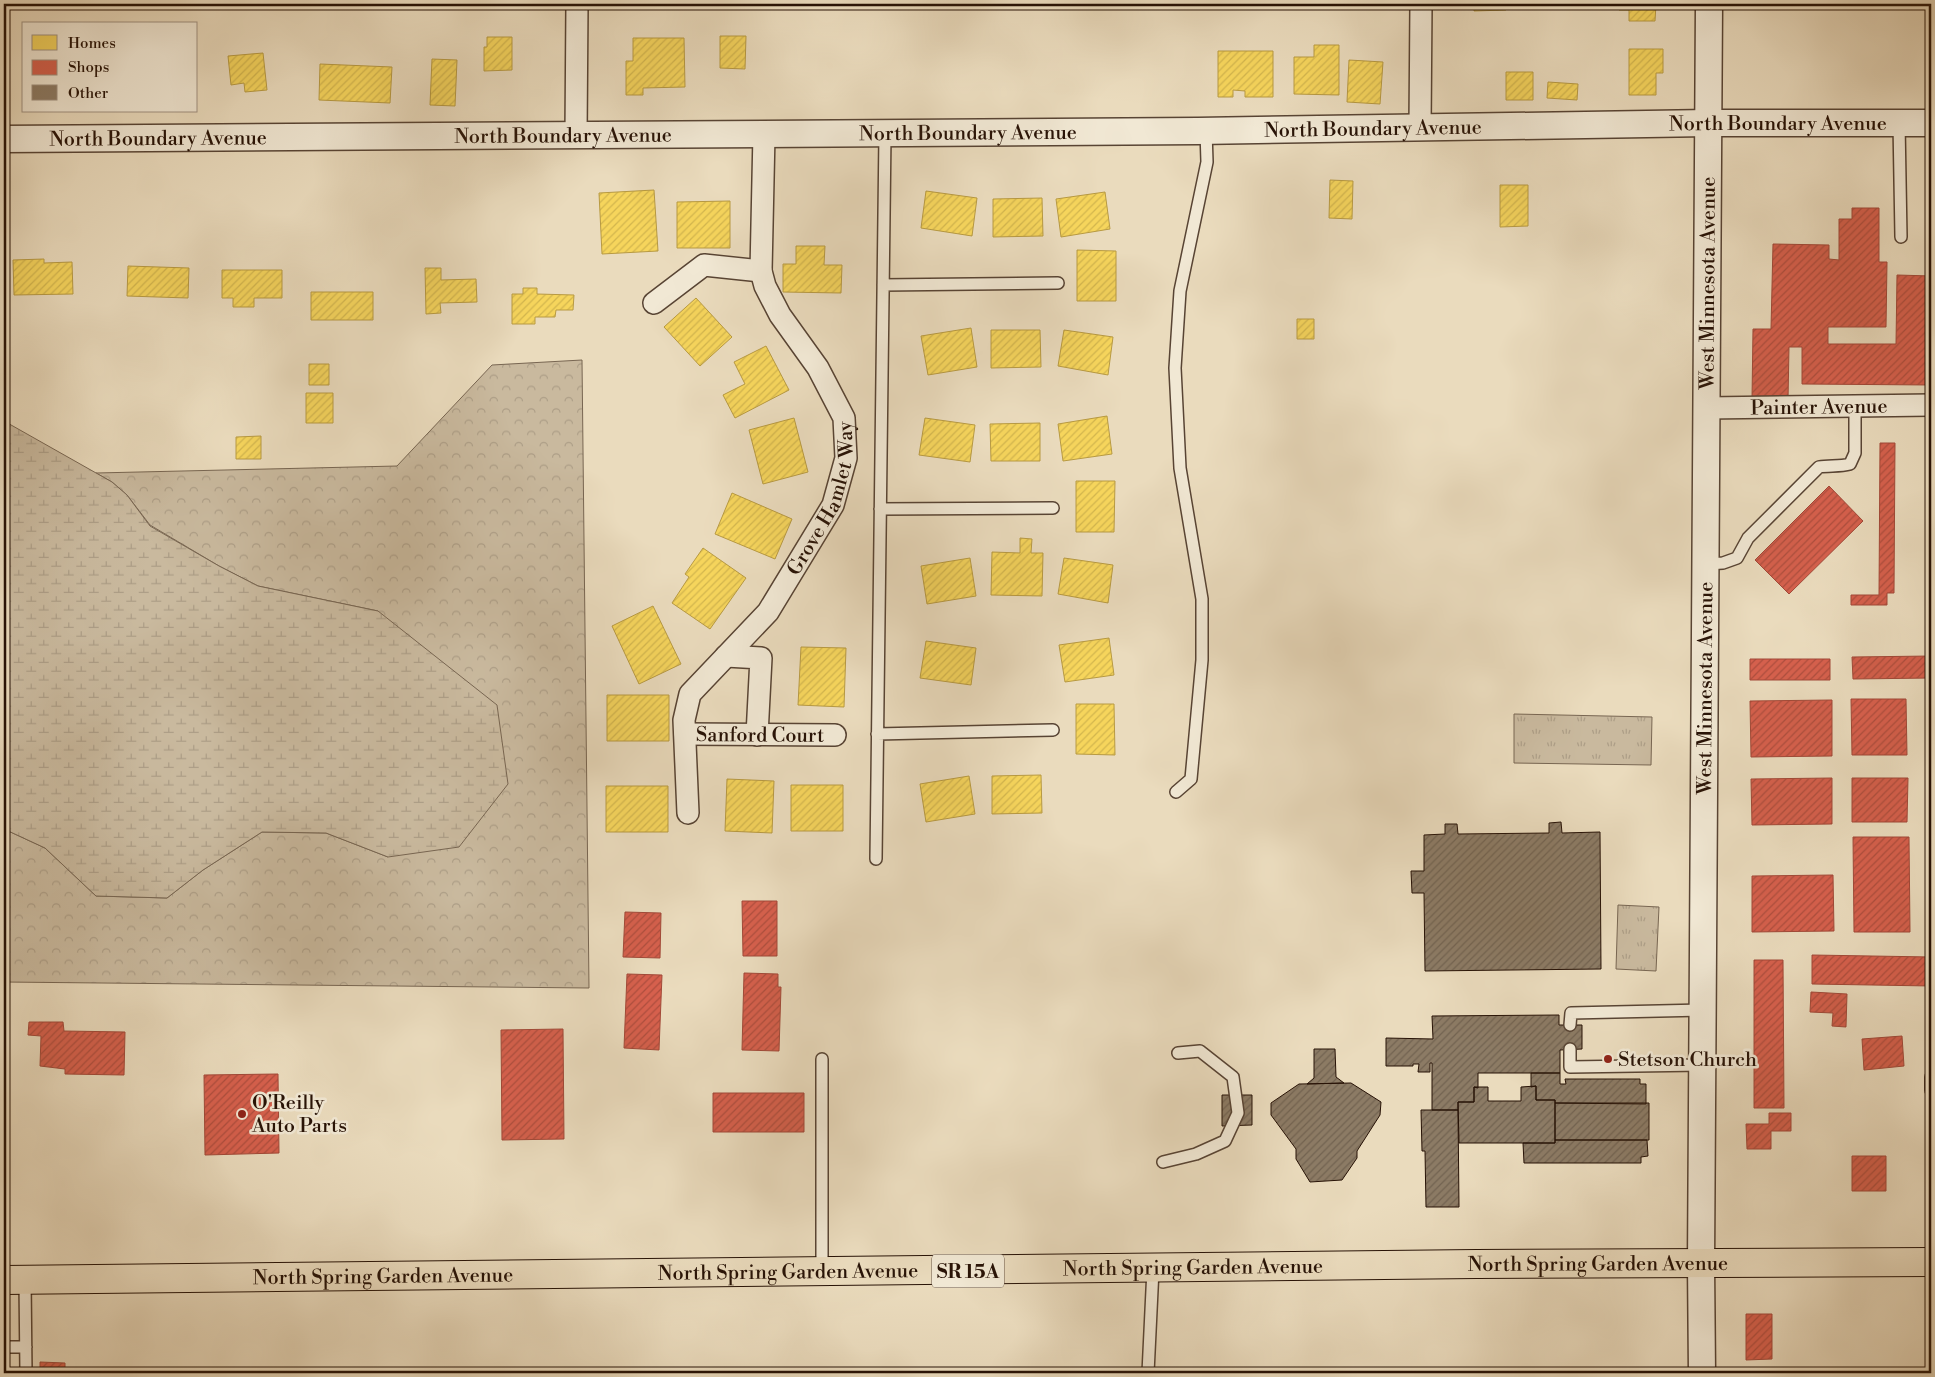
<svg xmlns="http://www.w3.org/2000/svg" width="1935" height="1377" font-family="'Libre Bodoni',serif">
  <defs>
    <pattern id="forest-crowns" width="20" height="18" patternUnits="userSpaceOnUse" patternTransform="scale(1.25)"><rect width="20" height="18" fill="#c9b99e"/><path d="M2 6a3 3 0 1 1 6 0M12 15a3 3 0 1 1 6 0" fill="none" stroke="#ad9e87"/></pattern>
    <pattern id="wetland-marsh" width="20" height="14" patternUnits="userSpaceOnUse" patternTransform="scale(1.25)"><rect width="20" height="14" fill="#c9b99e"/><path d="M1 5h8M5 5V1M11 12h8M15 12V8" fill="none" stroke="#ad9e87"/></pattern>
    <pattern id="park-tufts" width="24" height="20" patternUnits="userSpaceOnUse" patternTransform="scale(1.25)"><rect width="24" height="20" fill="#c9b99e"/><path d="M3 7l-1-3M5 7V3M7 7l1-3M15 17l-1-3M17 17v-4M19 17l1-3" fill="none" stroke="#ad9e87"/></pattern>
    <pattern id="homes-hatch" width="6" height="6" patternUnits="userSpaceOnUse" patternTransform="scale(1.25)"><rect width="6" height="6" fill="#f6d55c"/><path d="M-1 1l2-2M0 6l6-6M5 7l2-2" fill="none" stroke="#d3b64e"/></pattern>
    <pattern id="shops-hatch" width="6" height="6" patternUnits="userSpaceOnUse" patternTransform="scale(1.25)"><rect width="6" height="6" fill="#d6604d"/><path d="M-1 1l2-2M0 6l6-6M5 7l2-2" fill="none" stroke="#ae4e3e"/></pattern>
    <pattern id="building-hatch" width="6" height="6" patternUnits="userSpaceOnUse" patternTransform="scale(1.25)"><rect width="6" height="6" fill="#8c7b65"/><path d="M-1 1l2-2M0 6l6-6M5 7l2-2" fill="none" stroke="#726351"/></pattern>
  </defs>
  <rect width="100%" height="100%" fill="#eadbbd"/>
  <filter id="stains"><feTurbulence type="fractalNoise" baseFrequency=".004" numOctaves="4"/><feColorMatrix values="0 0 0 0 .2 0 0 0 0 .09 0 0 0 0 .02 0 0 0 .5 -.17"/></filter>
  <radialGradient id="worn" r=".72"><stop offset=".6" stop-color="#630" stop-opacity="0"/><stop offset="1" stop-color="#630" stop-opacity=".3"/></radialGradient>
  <!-- forest -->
  <path fill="url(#forest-crowns)" stroke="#786652" d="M582,360l7,628 -585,-6v-153l41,19 51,48 71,2 36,-28 59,-38 64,1 62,24 -10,-246 -120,-25 -39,-20 -69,-41 -23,-30 -15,-13 -16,-9 301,-7 95,-101z"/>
  <!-- wetland -->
  <path fill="url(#wetland-marsh)" stroke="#786652" d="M4,421l108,61 15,13 23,31 69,40 39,20 120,25 119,94 11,79 -49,63 -71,10 -62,-24 -64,-1 -59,38 -36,28 -71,-2 -51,-48 -41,-19z"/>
  <!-- park -->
  <path fill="url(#park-tufts)" stroke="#786652" d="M1514,714l138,3 -1,48 -137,-2z
    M1618,905l41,2 -3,64 -40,-2z"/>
  <!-- homes -->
  <path fill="url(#homes-hatch)" stroke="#b89a42" d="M1474,4h32v6l-32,1z
    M1619,4h37l-1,17h-26v-11h-10z
    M720,36h26l-1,33 -25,-1z
    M487,37h25v33l-28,1v-24h3z
    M633,38h51l1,49 -42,1v7h-17v-34h7z
    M1314,45h25v50l-45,-1v-37h20z
    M1629,49h34v24h-7v22h-27z
    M1218,51h55v46h-28v-6l-12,-1v7h-15z
    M263,53l4,37 -22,2 -1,-9 -13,2 -3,-29z
    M432,59l25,1 -2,46 -25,-1z
    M1349,60l34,2 -3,42 -33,-2z
    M320,64l72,3 -2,36 -71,-3z
    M1506,72h27v28h-27z
    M1548,82l30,2 -1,16 -30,-2z
    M1330,180l23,1 -1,38 -23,-1z
    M1500,185h28v41l-28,1z
    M654,190l4,61 -56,3 -3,-61z
    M926,191l51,7 -5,38 -51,-8z
    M1105,192l5,37 -49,8 -5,-38z
    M1042,198l1,38 -50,1v-38z
    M730,201v47h-53v-46z
    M796,246h29l-1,19h18l-1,28 -58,-1v-28h13z
    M1077,250l39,1v50h-39z
    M44,259v4l28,-1 1,32 -59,1 -1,-35z
    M128,266l61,2 -1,30 -61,-2z
    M425,268h16v12l35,-1 1,23 -37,1 1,10 -15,1z
    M222,270h60v28h-28v9h-21v-9h-11z
    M523,288h14v6l37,1 -1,15h-17l-1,7h-20v7h-23v-30h11z
    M311,292h62v28h-62z
    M696,298l36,39 -32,29 -36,-39z
    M1297,319h17v20h-17z
    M971,328l6,39 -49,8 -7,-39z
    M991,330h49l1,37 -50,1z
    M1064,330l49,7 -5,38 -50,-9z
    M766,346l23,44 -54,28 -12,-23 22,-11 -11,-22z
    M309,364h20v21h-20z
    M306,393h27v30h-27z
    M1107,416l5,38 -49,7 -5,-37z
    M794,418l14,54 -45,12 -14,-54z
    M925,418l50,7 -5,37 -51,-7z
    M1040,423v38h-49l-1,-37z
    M261,436v23h-25v-22z
    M1076,481h39l-1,51h-38z
    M732,493l60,26 -17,40 -60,-25z
    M1020,538l12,1 -1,14h12l-1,43 -51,-1 1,-43 28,1z
    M703,548l43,30 -36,51 -38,-26 17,-26 -4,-3z
    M970,558l6,38 -49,8 -6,-38z
    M1064,558l49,7 -5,38 -50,-9z
    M653,606l28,58 -42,20 -27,-58z
    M1109,638l5,37 -49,7 -6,-37z
    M926,641l50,7 -5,37 -51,-7z
    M801,647l45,1 -2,59 -46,-2z
    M607,695h62v46h-62z
    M1076,704h38l1,51 -39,-1z
    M1041,775l1,38 -50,1v-38z
    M969,776l6,38 -49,8 -6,-38z
    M727,779l47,2 -2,52 -47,-2z
    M791,785h52v46h-52z
    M606,786h62v46h-62z"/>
  <!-- shops -->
  <path fill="url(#shops-hatch)" stroke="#a24938" d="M1852,208h27v54h8l-1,65h-58v17h68l1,-69 34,1v109l-129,-1v-37h-13l-1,53 -36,-1 1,-70h18l2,-85 56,1v14l10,1v-41h13z
    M1880,443h15l-1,150h-7v12h-36v-10h28z
    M1829,486l34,35 -74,73 -34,-34z
    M1931,656v22l-78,1 -1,-22z
    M1750,659h80v21h-80z
    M1851,699h55l1,56h-55z
    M1927,699h4v55h-4z
    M1832,700v56l-81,1 -1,-56z
    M1927,776h4v45h-3z
    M1832,778v46l-80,1 -1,-46z
    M1852,778h56l-1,44h-55z
    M1929,836h2v95h-1z
    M1853,837h56l1,95h-56z
    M1833,875l1,56 -82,1v-56z
    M742,901h35v55h-34z
    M625,912l36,1 -1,45 -37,-1z
    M1812,955l119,2v29l-119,-2z
    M1754,960h29l1,148h-30z
    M744,973l34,1v13h3l-2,64 -37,-1z
    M627,974l35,1 -3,75 -35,-2z
    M1811,992l36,2 -1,33 -14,-1 1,-13 -23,-1z
    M29,1022h34l1,9 61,1 -1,43 -59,-1v-5l-25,-3 1,-30 -13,-1z
    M563,1029l1,110 -62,1 -1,-110z
    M1902,1036l2,30 -40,4 -2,-31z
    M278,1074l1,79 -74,2 -1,-80z
    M713,1093h91v39h-91z
    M1769,1113h22v18h-20v18h-24l-1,-25h23z
    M1852,1156h34v35h-34z
    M1746,1314h26v45l-26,1z
    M40,1362l25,1v10h-25z
    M897,1370h96v3h-96z"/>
  <!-- building -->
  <path fill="url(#building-hatch)" stroke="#271206" d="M1561,822l1,11 38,-1 1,137 -176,2 -1,-78h-12l-1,-22h13v-36l21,-1v-10h12l1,10 91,-1v-10z
    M1559,1015v10h23v24l-22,1v23h-82v15l-4,-1v15h-16v8h-26v-47h-2v9h-12l1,-8h-6v2h-27v-28l47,1 -1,-23z
    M1314,1049h21l1,28 8,6 -37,1 7,-6z
    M1531,1073h29v11h6l-1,-5h75v5h6v20l-91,-1v-3h-19v-14l-5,1z
    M1351,1083l30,19 -1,13 -23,36v7l-15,22 -32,2 -14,-23v-10l-25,-34v-12l28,-19z
    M1536,1086v14h19v43h-96l-1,-41h16v-15h14v14h33v-14z
    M1222,1095h30v30l-30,1z
    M1555,1103h94v37h-94z
    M1421,1110h37l1,97h-33l-1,-56h-3z
    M1555,1140h92l1,16 -7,1v6h-117l-1,-20h32z"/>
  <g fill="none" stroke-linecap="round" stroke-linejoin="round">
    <defs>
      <path id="service" d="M1899,123l2,114
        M883,285l175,-2
        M880,509l173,-1
        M1706,564l17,-1 14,-5 11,-20 71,-71c10,-2 20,0 31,-3l5,-11v-47
        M877,734l176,-4
        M1176,792l15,-13 11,-119v-61l-22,-131 -5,-100 5,-77 27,-129 -1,-31
        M876,859l9,-725
        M1570,1025l1,-12 132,-3
        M1570,1049v18l132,-2
        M1931,1077v13
        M1163,1162l33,-8 29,-13 13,-28 -5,-36 -33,-26 -22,2
        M822,1272v-213
        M25,1280l1,93
        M4,1347h22
        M1148,1373l5,-104"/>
      <g id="minor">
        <path d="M1420,127l1,-123"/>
        <path d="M576,135l1,-131"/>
        <path d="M654,303l50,-38 57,6"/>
        <path id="s1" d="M1707,408l224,-3"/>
        <path d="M726,656l35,2 -4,77"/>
        <path id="s2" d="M685,734l150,1"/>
        <path id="s3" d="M688,813l-4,-93 6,-26 78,-82 65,-107 13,-47 -2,-40 -26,-50 -38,-53 -15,-29 -4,-15 3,-137"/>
      </g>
      <g id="tertiary">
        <path id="s4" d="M4,139l1194,-8 510,-8h223"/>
        <path id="s5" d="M1702,1373l-1,-109 8,-1260"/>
      </g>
      <g id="trunk">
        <path id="s6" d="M4,1280l1472,-16 455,-2"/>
      </g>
    </defs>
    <!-- service casing -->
    <use href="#service" stroke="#584434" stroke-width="14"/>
    <!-- minor casing -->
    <use href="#minor" stroke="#584434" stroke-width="24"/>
    <!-- tertiary casing -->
    <use href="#tertiary" stroke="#584434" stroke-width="29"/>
    <!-- trunk casing -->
    <use href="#trunk" stroke="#271206" stroke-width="30"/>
    <!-- service -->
    <use href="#service" stroke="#f1e8d4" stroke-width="11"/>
    <!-- minor -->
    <use href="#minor" stroke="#f1e8d4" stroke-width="21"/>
    <!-- tertiary -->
    <use href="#tertiary" stroke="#f1e8d4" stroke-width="26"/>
    <!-- trunk -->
    <use href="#trunk" stroke="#eadbbd" stroke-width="28"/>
  </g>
  <!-- markers -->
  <g fill="#8f2418" stroke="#f1e8d4" stroke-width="2">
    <circle cx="1608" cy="1059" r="5"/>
    <circle cx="242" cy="1114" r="5"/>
  </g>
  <g text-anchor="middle" stroke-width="5" stroke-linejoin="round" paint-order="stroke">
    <!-- shield labels -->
    <rect fill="#f1e8d4" stroke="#645244" stroke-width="1" x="932" y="1254.5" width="72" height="33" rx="4"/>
    <g font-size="19" font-weight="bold" fill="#271206">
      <text x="968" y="1278">SR 15A</text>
    </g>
    <!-- street labels -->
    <g font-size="20" fill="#271206" stroke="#f1e8d4">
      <text dy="7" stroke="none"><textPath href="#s4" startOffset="1774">North Boundary Avenue</textPath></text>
      <text dy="7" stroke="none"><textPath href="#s4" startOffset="1369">North Boundary Avenue</textPath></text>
      <text dy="7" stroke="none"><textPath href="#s4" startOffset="964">North Boundary Avenue</textPath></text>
      <text dy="7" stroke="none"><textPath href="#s4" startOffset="559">North Boundary Avenue</textPath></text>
      <text dy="7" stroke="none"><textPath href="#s4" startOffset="154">North Boundary Avenue</textPath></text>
      <text dy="7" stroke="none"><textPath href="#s5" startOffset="1090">West Minnesota Avenue</textPath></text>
      <text dy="7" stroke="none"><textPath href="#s1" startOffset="112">Painter Avenue</textPath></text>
      <text dy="7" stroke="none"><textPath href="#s3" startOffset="361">Grove Hamlet Way</textPath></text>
      <text dy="7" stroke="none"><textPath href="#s5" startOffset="685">West Minnesota Avenue</textPath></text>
      <text dy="7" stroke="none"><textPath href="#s2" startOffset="75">Sanford Court</textPath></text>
      <text dy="7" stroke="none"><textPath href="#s6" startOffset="1594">North Spring Garden Avenue</textPath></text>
      <text dy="7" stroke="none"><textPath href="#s6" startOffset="1189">North Spring Garden Avenue</textPath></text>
      <text dy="7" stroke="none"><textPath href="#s6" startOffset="784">North Spring Garden Avenue</textPath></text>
      <text dy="7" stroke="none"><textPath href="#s6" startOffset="379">North Spring Garden Avenue</textPath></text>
    </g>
    <!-- poi labels -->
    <g font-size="20" fill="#271206" stroke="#f1e8d4" text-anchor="start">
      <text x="1618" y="1066">Stetson Church</text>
      <text x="252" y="1109">O'Reilly<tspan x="252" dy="23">Auto Parts</tspan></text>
    </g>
  </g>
  <!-- margin -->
  <rect width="1935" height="1377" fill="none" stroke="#eadbbd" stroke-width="20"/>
  <rect x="5" y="5" width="1925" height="1367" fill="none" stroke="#271206" stroke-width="2.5"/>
  <rect x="10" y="10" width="1915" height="1357" fill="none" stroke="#271206"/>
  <!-- legend -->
  <rect x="22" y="22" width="175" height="90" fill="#f1e8d4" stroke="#a09282"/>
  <rect x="32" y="35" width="25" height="15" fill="#f6d55c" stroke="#a09282"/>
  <text x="68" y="48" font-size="15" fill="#271206">Homes</text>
  <rect x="32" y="60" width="25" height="15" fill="#d6604d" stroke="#a09282"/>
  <text x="68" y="72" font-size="15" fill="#271206">Shops</text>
  <rect x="32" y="85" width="25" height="15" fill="#8c7b65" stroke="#a09282"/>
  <text x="68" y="98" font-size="15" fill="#271206">Other</text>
  <rect width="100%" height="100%" filter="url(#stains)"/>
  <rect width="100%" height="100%" fill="url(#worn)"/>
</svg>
